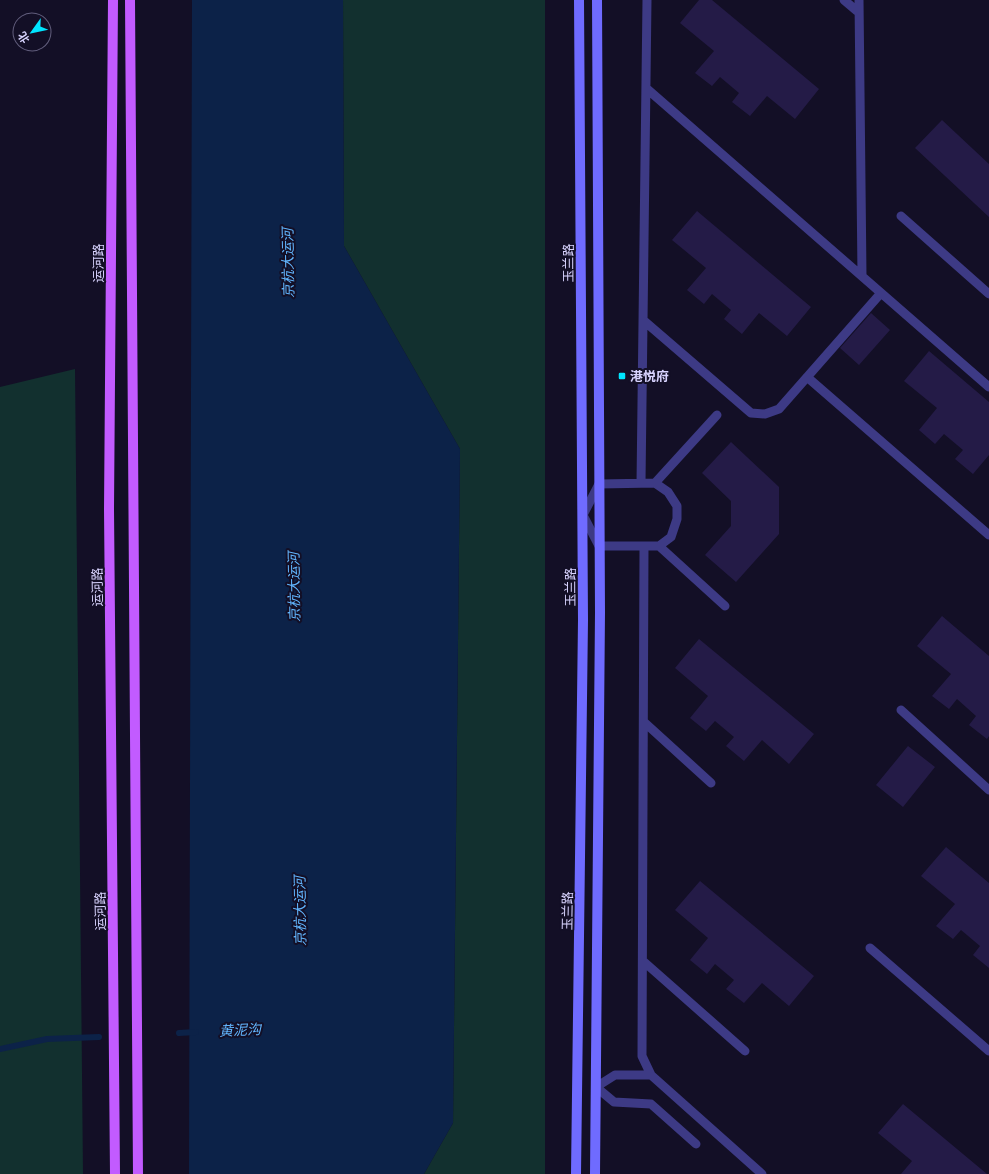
<svg xmlns="http://www.w3.org/2000/svg" width="989" height="1174" font-family="Arial,'Noto Sans SC',sans-serif">
  <rect width="100%" height="100%" fill="#130f26"/>
  <!-- green -->
  <path fill="#12302f" d="M343,0h202v1174h-121l29,-51 7,-674 -116,-203z
    M75,369l8,805h-83v-787z"/>
  <!-- water -->
  <path fill="#0c2248" d="M192,0h151l1,246 116,203 -7,674 -29,51h-235z"/>
  <g fill="none" stroke-linecap="round" stroke-linejoin="round">
    <!-- stream -->
    <path stroke="#0c2248" stroke-width="6" d="M179,1033l17,-1
      M0,1049l47,-10 52,-2"/>
  </g>
  <!-- building -->
  <path fill="#241b47" d="M699,0h13l107,89 -24,30 -28,-23 -17,20 -18,-14 7,-9 -19,-16 -8,9 -17,-13 19,-22 -34,-28z
    M942,120l47,44v53l-74,-69z
    M697,211l114,96 -24,29 -28,-23 -17,21 -18,-15 7,-9 -19,-16 -8,10 -17,-14 19,-22 -34,-28z
    M871,313l19,17 -31,35 -19,-17z
    M929,351l60,51v53l-16,19 -18,-15 8,-9 -19,-16 -9,10 -16,-14 18,-22 -33,-27z
    M731,442l48,45v47l-43,48 -31,-27 26,-29v-25l-29,-28z
    M942,616l47,40v80l-2,3 -18,-14 7,-9 -19,-17 -8,10 -17,-13 19,-22 -34,-28z
    M699,639l115,95 -25,30 -27,-24 -18,21 -18,-15 8,-9 -19,-16 -9,10 -16,-13 18,-22 -33,-28z
    M908,746l27,21 -32,40 -27,-22z
    M946,847l43,36v85l-16,-13 7,-9 -19,-16 -8,9 -17,-13 19,-22 -34,-28z
    M700,881l114,95 -25,30 -27,-23 -18,20 -18,-14 8,-9 -19,-16 -8,10 -17,-14 18,-22 -33,-28z
    M903,1104l84,70h-86l11,-13 -34,-28z"/>
  <g fill="none" stroke-linecap="round" stroke-linejoin="round">
    <!-- lane -->
    <path stroke="#3d3a85" stroke-width="9" d="M844,0l13,11
      M859,0l3,276
      M646,88l343,299
      M901,216l88,78
      M643,320l108,93 14,1 14,-5 102,-116
      M807,377l182,158
      M641,483l6,-483
      M655,483l13,9 9,14v13l-6,18 -12,9h-60l-16,-31 16,-31z
      M655,483l62,-68
      M644,546l-2,510 9,19
      M659,546l66,60
      M901,710l88,80
      M644,722l67,61
      M870,948l119,103
      M643,961l102,90
      M696,1144l-45,-40 -37,-2 -18,-15 19,-12h36l111,99"/>
    <!-- secondary -->
    <path stroke="#6f6bff" stroke-width="10" d="M576,1174l7,-554 -4,-620
      M595,1174l5,-562 -3,-612"/>
    <!-- primary -->
    <path stroke="#c25bff" stroke-width="10" d="M113,0l-4,509 6,665
      M130,0l8,1174"/>
  </g>
  <!-- markers -->
  <rect fill="#00e5ff" stroke="#130f26" stroke-width="1.5" x="618" y="372" width="8" height="8" rx="2"/>
  <g text-anchor="middle" stroke-width="4" stroke-linejoin="round" paint-order="stroke">
    <!-- street labels -->
    <g font-size="13" fill="#d9d4ff" stroke="#130f26">
      <text transform="translate(98 263) rotate(-90)" y="5">运河路</text>
      <text transform="translate(568 263) rotate(-90)" y="5">玉兰路</text>
      <text transform="translate(97 587) rotate(-91)" y="5">运河路</text>
      <text transform="translate(570 587) rotate(-90)" y="5">玉兰路</text>
      <text transform="translate(100 911) rotate(-91)" y="5">运河路</text>
      <text transform="translate(567 911) rotate(-89)" y="5">玉兰路</text>
    </g>
    <!-- poi labels -->
    <g font-size="13" font-weight="bold" fill="#d9d4ff" stroke="#130f26" text-anchor="start">
      <text x="630" y="381">港悦府</text>
    </g>
    <!-- water labels -->
    <g font-size="14" font-style="italic" fill="#62b6ff" stroke="#130f26">
      <text transform="translate(288 263) rotate(-91)" y="5">京杭大运河</text>
      <text transform="translate(294 587) rotate(-91)" y="5">京杭大运河</text>
      <text transform="translate(300 911) rotate(-91)" y="5">京杭大运河</text>
      <text transform="translate(240 1030) rotate(-3)" y="5">黄泥沟</text>
    </g>
  </g>
  <!-- north arrow -->
  <g transform="translate(32 32) rotate(237)"><circle r="19" fill="#130f26" stroke="#625e7d"/>
  <path d="M0-3L7 15L0 10L-7 15Z" fill="#00e5ff"/>
  <text y="-6" font-size="11" font-weight="bold" text-anchor="middle" fill="#d9d4ff">北</text>
  </g>
</svg>
